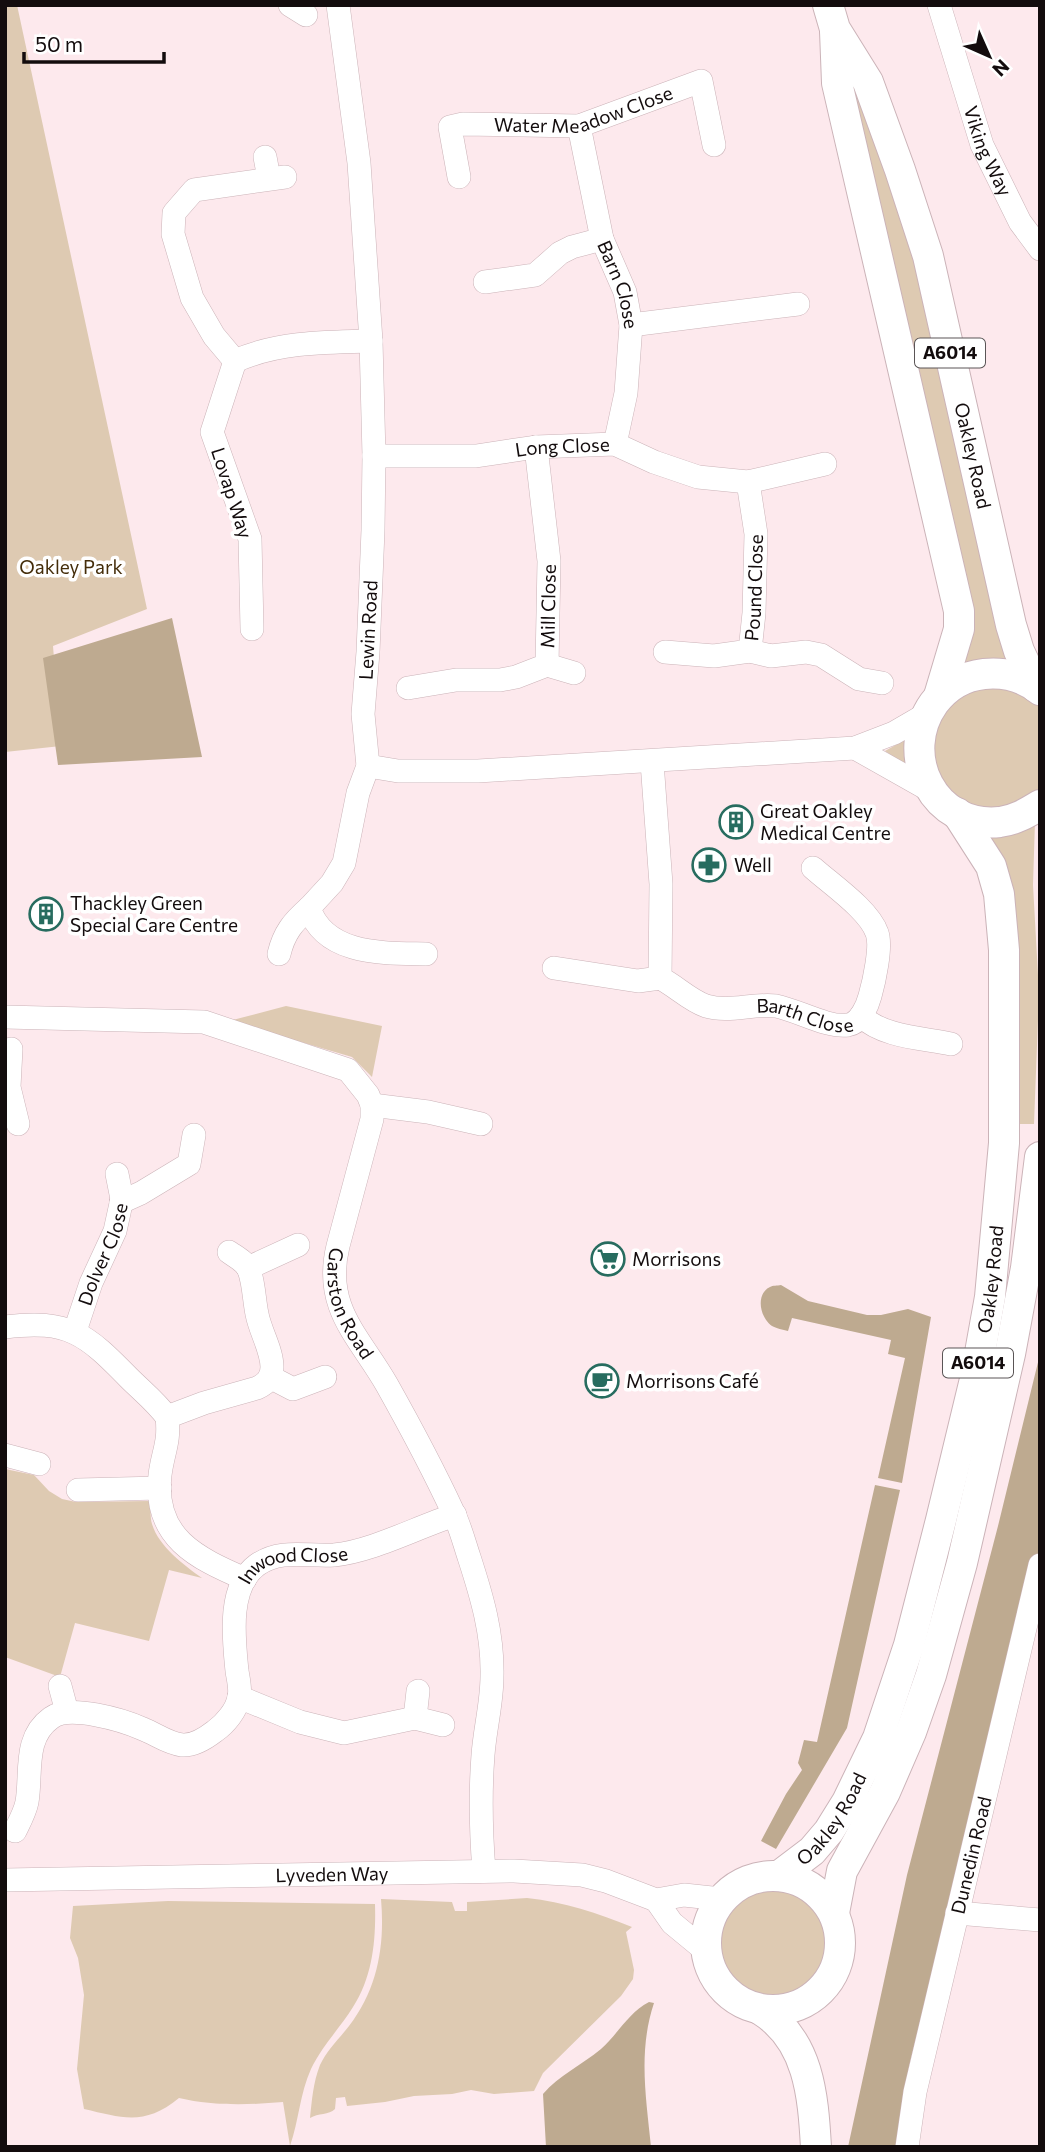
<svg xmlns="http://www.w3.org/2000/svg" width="1045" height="2152" font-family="Commissioner,sans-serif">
  <rect width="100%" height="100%" fill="#fde9ed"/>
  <!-- green -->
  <path fill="#decab2" d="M5,5h12l130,604 -94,37 8,100 -56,6z
    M844,53l51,128 118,482 -52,7z
    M989,685l41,11 10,10v86l-35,20 -40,-5 -30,-28 -6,-41 20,-37z
    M910,737l1,32 -26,-18z
    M1035,821l-2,64 6,108 -5,131h-18l-34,-292z
    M286,1006l96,20 -10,51 -20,-20 -123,-36z
    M5,1469l29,6 15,16 13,8 14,3 74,-1c1,7 0,17 2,23 7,23 32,41 50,54l-33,-8 -20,71 -74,-18 -15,54 -55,-20z
    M715 1945a56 56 0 1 1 112 0a56 56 0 1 1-112 0Z
    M527,1898c37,4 71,15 105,29l-6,5 8,38 -1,9 -12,17 -78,77 -9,18 -40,3 -23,-4 -19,4 -38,2 -29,6 -38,4 -2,-9 -9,1 -1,11c-6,6 -17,4 -25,9 2,-18 3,-35 10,-53 7,-15 19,-26 29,-39 29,-38 36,-81 32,-127l71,3 3,9h12v-9z
    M168,1901l207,3c1,35 -2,72 -22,103 -13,21 -31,39 -42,62 -11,24 -12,51 -21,77l-7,-44c-35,3 -70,4 -104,-4 -34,28 -56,20 -95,11l-7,-40 7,-74 -6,-37 -8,-20 3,-32z"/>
  <!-- forest -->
  <path fill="#beaa90" d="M172,618l30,139 -144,8 -15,-107z
    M781,1285l27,16 59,14h14l27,-6 23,8 -29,166 -24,-5 27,-120 -17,-4 3,-14 -99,-22 -4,13c-5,-1 -12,-3 -16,-5 -12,-8 -17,-32 -2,-39 3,-2 7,-1 11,-2z
    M1040,1354v199l-47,170 -84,344 -12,80h-49l59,-272 91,-349z
    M875,1485l25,5 -53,238 -71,121 -15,-8 25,-47 16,-24 -4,-7 6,-23 13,2z
    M649,2002l5,1c-16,48 -8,94 -3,144h-105l-3,-53c16,-19 39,-29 58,-45 17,-15 27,-36 48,-47z"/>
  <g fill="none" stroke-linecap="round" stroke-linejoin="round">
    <defs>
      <g id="minor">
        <path d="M290,5l16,10"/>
        <path d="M338,5l21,158 12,178 3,115 -1,74 -5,122 -5,62 5,52 -10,27 -14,70 -12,20 -23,25c16,48 76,45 117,46"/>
        <path id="s1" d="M939,5l43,140 38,77 20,27"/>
        <path id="s2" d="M579,126l23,113 23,53 6,33 -5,68 -11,51"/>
        <path d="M265,157l4,21"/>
        <path id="s3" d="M459,177l-9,-50 13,-3 116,2 122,-45 13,64"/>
        <path d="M485,282l50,-7 25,-22 12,-6 30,-8"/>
        <path d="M631,325l167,-21"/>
        <path d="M235,361c42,-19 90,-19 136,-20"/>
        <path id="s4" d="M374,456h102l60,-9 79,-3 39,18 44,15 50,5 77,-18"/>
        <path d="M252,629l-2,-90 -38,-107 23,-71 -21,-25 -22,-38 -19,-64 1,-21 20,-23 91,-13"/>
        <path d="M750,651l21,5 35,-4 15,3 38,24 23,4"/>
        <path id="s5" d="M665,652l49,4 36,-5 4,-38 2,-79 -8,-52"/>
        <path d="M547,665l27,8"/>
        <path id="s6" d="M408,688l48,-8h44l16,-3 31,-12 2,-104 -13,-114"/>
        <path d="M855,748l78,44"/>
        <path id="s7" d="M652,762l9,122 -1,94c16,8 29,22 46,28 23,7 47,-3 70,0 21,4 51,22 72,19 12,-2 19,-18 22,-29 4,-14 12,-50 7,-63 -8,-23 -45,-48 -64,-65"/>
        <path d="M368,766l30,5h80l377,-23 39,-15 31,-18"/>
        <path d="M279,954c5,-21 14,-32 30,-46"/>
        <path d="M554,968l84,13 22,-3"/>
        <path d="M861,1016c22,21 61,22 90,28"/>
        <path id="s8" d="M5,1017l199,5 144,48 20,25 4,10v14l-34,127c-15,62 21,90 49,139 23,41 46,84 66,127 7,14 11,30 16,45 13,40 24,77 23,119 0,27 -7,52 -9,79 -3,39 -2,78 1,116"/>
        <path d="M11,1049l-2,38 9,37"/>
        <path d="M372,1105l56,7 53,12"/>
        <path d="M121,1202l20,-9 48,-29 5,-29"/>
        <path d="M229,1252c7,5 17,10 20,18 5,13 5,30 8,44 3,17 15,36 15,53 0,11 -6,17 -15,21l-53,15 -37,14c3,26 -4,34 -7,58 -7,63 37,83 85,104"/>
        <path d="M248,1268l50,-23"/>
        <path d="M5,1327c64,-8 81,7 124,51 13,13 27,24 38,39"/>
        <path id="s9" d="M75,1331l16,-48 24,-52 7,-32 -5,-25"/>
        <path d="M270,1377l23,12 32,-12"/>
        <path d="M5,1455l34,9"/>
        <path d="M78,1490l82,-2"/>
        <path d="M60,1686l7,26"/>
        <path d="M239,1697l61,25 44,11 71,-15 28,7"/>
        <path d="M415,1718l3,-27"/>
        <path id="s10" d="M15,1831c5,-10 10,-19 12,-29 5,-29 -4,-64 24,-84 18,-14 72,2 92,11 13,5 24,14 39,16 12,1 24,-7 33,-14 10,-7 22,-21 24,-34 2,-8 -1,-19 -2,-26 -3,-31 -10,-84 20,-106 24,-17 51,-8 77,-10 39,-4 83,-28 121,-40"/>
        <path id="s11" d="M5,1880l509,-9 68,4 24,6 50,19 28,-5 37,4"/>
        <path d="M656,1900l16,23 34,28"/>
        <path d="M957,1913l83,7"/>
        <path id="s12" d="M907,2147l8,-55 125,-527"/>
      </g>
      <g id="major">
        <path id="s13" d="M828,5l7,24 33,53 32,88 28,86 83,369 8,26 17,36"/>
        <path d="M835,31l2,52 122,528v18l-20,67"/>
        <path d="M1040,690c-16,-13 -36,-18 -56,-16 -20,2 -38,13 -50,29 -37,52 0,126 66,119 15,-2 27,-9 40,-17"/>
        <path id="s14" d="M779,1876l33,-25 17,-20 18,-29 31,-64 31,-93 32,-125 35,-145 14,-78 14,-154v-193l-5,-56 -8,-28 -34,-53"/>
        <circle cx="773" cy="1943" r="67"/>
        <path d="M834,1913l8,-42 43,-79 26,-60 20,-57 31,-112 48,-209 16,-86 14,-111"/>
        <path d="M761,2010c48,30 52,85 55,137"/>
      </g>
    </defs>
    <!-- minor casing -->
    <use href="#minor" stroke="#cbb3b8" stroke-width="24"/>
    <!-- major casing -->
    <use href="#major" stroke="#cbb3b8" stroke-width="32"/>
    <!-- minor -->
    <use href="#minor" stroke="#fff" stroke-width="23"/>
    <!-- major -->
    <use href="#major" stroke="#fff" stroke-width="30"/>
  </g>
  <!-- icons -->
  <defs>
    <symbol id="building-ring" viewBox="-11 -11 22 22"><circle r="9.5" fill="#fff" stroke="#276c5f" stroke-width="1.5"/><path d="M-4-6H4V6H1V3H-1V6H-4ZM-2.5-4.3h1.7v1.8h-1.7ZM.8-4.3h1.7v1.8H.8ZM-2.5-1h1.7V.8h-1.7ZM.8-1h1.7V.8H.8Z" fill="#276c5f"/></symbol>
    <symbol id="pharmacy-ring" viewBox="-11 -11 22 22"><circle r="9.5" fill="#fff" stroke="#276c5f" stroke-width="1.5"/><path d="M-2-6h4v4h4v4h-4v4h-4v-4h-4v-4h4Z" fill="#276c5f"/></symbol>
    <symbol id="supermarket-ring" viewBox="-11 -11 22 22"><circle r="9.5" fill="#fff" stroke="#276c5f" stroke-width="1.5"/><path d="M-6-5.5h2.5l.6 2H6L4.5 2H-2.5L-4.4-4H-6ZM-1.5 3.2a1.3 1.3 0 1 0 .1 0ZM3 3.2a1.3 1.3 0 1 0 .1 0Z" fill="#276c5f"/></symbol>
    <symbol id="cafe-ring" viewBox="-11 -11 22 22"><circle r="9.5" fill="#fff" stroke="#276c5f" stroke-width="1.5"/><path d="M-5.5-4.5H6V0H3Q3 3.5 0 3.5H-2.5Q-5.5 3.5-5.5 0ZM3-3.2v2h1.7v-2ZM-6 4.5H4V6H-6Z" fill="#276c5f"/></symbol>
  </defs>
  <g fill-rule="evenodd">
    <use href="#building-ring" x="717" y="803" width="38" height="38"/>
    <use href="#pharmacy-ring" x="690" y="846" width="38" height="38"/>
    <use href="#building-ring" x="27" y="895" width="38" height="38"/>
    <use href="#supermarket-ring" x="589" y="1240" width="38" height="38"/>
    <use href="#cafe-ring" x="583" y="1362" width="38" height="38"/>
  </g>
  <g text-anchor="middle" stroke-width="7" stroke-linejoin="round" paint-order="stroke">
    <!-- shield labels -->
    <g fill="#fff" stroke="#5a5556" stroke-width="2">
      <rect x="915" y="338.5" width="70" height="29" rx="5"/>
      <rect x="943" y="1348.5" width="70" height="29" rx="5"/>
    </g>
    <g font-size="18" font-weight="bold" fill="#130c0d">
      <text x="950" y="359">A6014</text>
      <text x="978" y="1369">A6014</text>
    </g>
    <!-- street labels -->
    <g font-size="19" fill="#130c0d" stroke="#fff">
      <text dy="7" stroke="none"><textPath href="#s3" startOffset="187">Water Meadow Close</textPath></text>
      <text dy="7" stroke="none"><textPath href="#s1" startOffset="154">Viking Way</textPath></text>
      <text dy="7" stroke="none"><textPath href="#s2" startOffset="164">Barn Close</textPath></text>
      <text dy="7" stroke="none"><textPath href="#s4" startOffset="189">Long Close</textPath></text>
      <text dy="7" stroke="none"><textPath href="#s13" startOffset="476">Oakley Road</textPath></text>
      <text transform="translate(232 493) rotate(72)" y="7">Lovap Way</text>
      <text dy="7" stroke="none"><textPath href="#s5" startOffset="149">Pound Close</textPath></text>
      <text dy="7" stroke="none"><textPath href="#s6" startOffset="201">Mill Close</textPath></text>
      <text transform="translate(368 630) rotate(-87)" y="7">Lewin Road</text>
      <text dy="7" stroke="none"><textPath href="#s7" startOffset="371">Barth Close</textPath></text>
      <text dy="7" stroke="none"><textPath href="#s9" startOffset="82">Dolver Close</textPath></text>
      <text dy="7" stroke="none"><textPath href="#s14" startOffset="646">Oakley Road</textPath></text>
      <text dy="7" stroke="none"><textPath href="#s8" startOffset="600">Garston Road</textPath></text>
      <text dy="7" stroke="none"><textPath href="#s10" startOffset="513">Inwood Close</textPath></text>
      <text dy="7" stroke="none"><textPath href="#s14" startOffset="79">Oakley Road</textPath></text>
      <text dy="7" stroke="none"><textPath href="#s12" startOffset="299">Dunedin Road</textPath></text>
      <text dy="7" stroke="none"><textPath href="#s11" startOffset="327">Lyveden Way</textPath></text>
    </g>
    <!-- park labels -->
    <g font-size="19" fill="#442d0a" stroke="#fff">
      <text x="71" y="574">Oakley Park</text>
    </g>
    <!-- poi labels -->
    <g font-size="19" fill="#130c0d" stroke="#fff" text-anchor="start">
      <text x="760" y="818">Great Oakley<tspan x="760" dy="22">Medical Centre</tspan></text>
      <text x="734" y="872">Well</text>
      <text x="70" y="910">Thackley Green<tspan x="70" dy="22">Special Care Centre</tspan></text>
      <text x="632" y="1266">Morrisons</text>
      <text x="626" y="1388">Morrisons Café</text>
    </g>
  </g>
  <!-- border -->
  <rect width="1045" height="2152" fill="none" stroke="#130c0d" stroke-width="14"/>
  <!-- north arrow -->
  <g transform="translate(989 56) rotate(135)" stroke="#ffffff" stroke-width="5" paint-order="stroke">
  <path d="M0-5L12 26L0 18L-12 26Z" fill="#130c0d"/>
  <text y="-10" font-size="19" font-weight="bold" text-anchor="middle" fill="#130c0d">N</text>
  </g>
  <!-- scale -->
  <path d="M24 52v10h140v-10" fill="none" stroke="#130c0d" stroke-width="3.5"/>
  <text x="35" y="52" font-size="21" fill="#130c0d" stroke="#ffffff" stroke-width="5" paint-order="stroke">50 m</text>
</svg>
